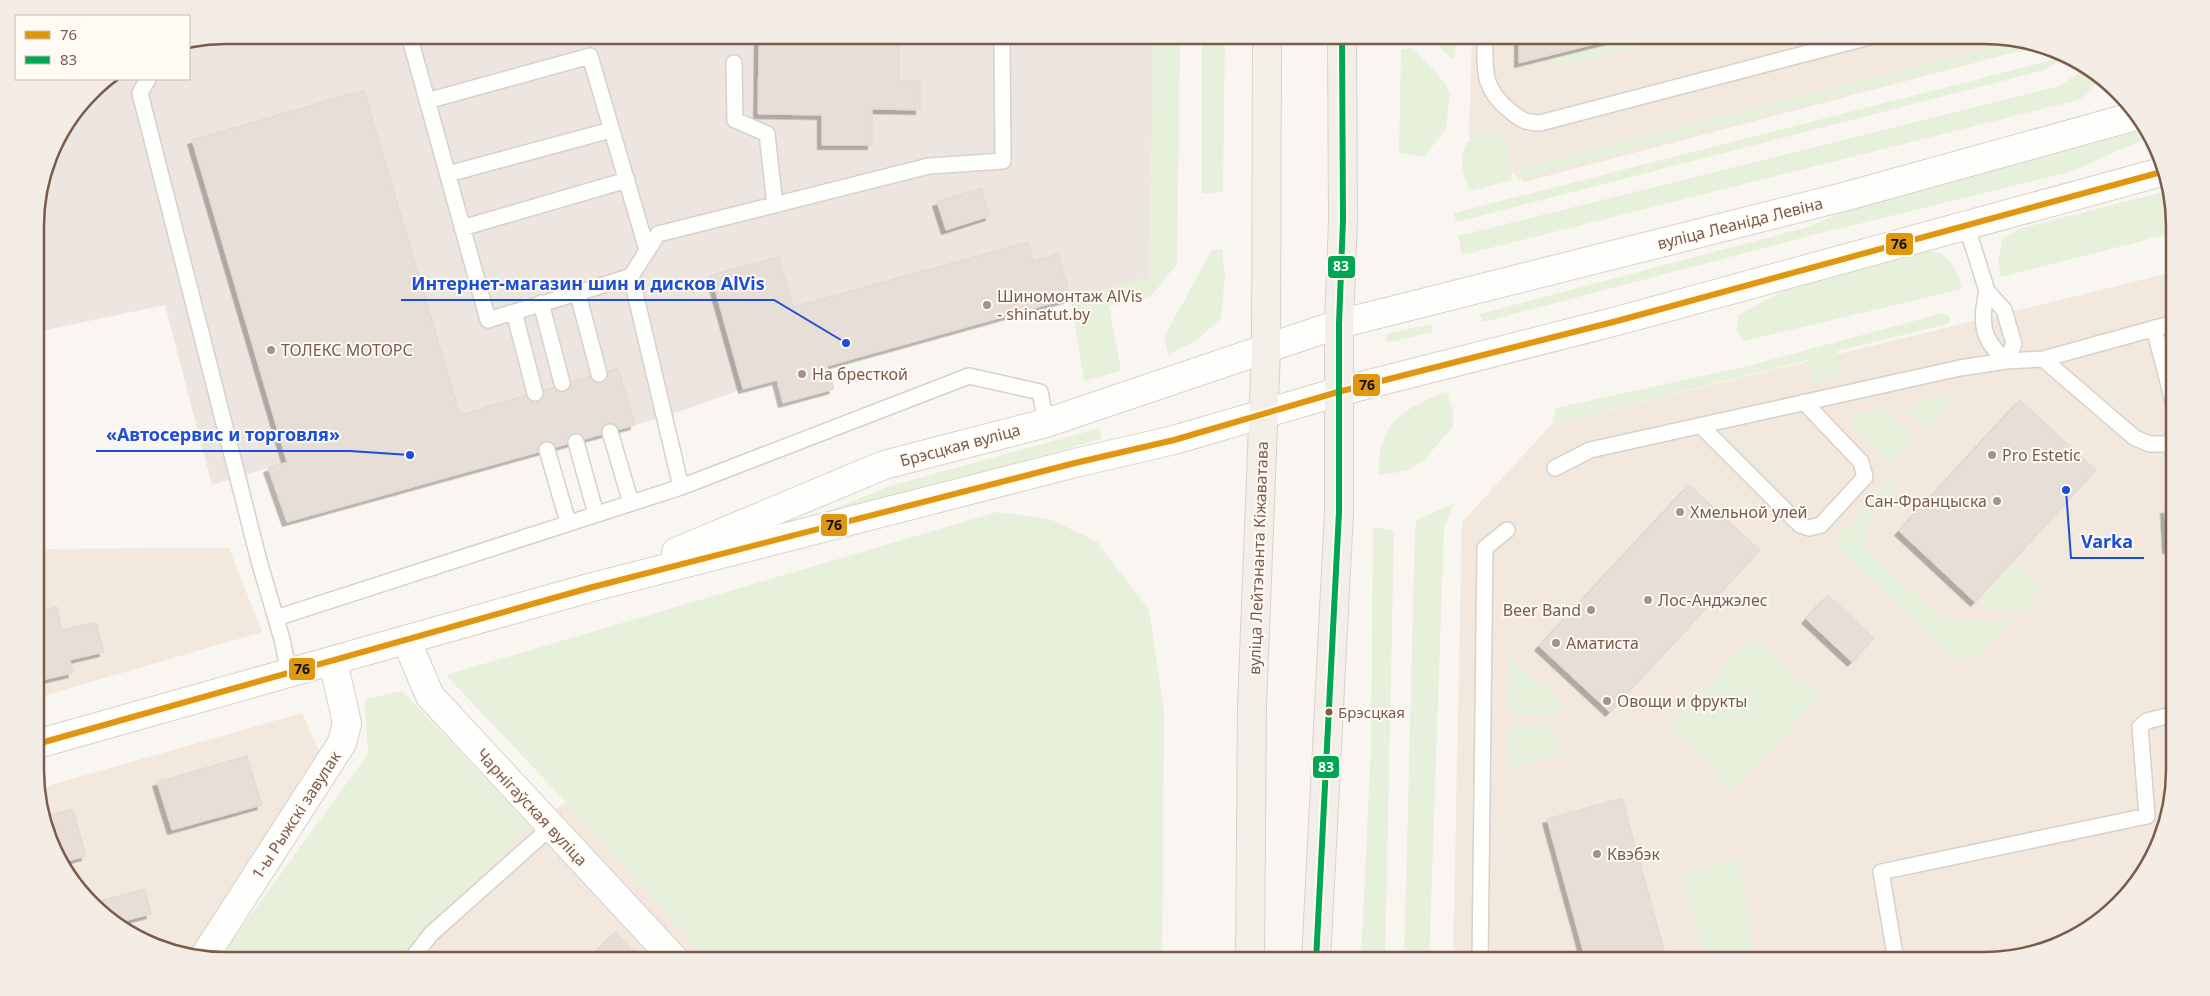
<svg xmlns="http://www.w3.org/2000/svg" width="2210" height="996" font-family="'Noto Sans',sans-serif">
  <defs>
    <filter id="shadow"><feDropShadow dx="-4.5" dy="4.5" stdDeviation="0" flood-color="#0004"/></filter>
  </defs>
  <rect width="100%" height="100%" fill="#f9f5f0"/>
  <!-- residential -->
  <path fill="#f2e8de" d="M1472,35h513l53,11 -514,136 -55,-45z
    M2174,272l1,499 -15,73 -32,52 -37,33 -45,22 -49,10h-544l9,-439 90,-98z
    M229,548l33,84 -226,66v-149z
    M302,713l21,46 -99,141 -32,54 -40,-8 -43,-25 -35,-35 -25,-43 -12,-54z
    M566,802l143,159h-310l33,-40 98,-95z"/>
  <!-- industrial -->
  <path fill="#ede5e0" d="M225,35h929l-5,243 -322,88 7,23 -51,14 -7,-23 -33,9 -79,28 -377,105 -19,-54 -56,17 -47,-180 -129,27 -1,-119 20,-72 45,-59 6,-3h83v-37z"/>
  <!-- green -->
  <path fill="#e7f0db" d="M1154,35h26l-3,229 -26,32 -42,10 12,65 -37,10 -13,-83 78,-20z
    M1202,35h23l-2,157 -21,2z
    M1428,35h28l-1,22 -2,3z
    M1638,35l15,1 -15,12 -77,18 -13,-7z
    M2015,41l23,5 -520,133 -1,-10z
    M1413,48l32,35 5,10 -4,36 -22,28 -25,-4 2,-104z
    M2064,57l-19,13 -589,152 -2,-9z
    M2088,67l11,7 -6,14 -11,11 -620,156 -4,-19 601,-150z
    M2147,129l4,7 -81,36 -253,62 -334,88 -3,-8 328,-87 68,-30z
    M1484,132l13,1 10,9 5,38 -42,11c-10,-23 -16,-49 14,-59z
    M2170,190l3,11v32l-172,44 -3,-17 5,-22 19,-10z
    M1222,249l3,27 -4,42 -25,23 -28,13 -4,-17 48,-87z
    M1924,251c26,0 32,16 38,38l-218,52 -7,-9 1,-17 59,-31z
    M1943,313l6,3 1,5 -2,3 -111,27 4,25 -26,8 -7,-24 -256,64 4,-16 192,-42z
    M1432,324l1,8 -43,10 -4,-1v-6l5,-2z
    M1447,391l6,22 -1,15 -29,33 -17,10 -27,4c-2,-53 23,-65 68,-84z
    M1958,394l-30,36 -21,-19 9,-9z
    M1885,409l29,28 -22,26 -41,-37v-7l4,-5z
    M1100,428l1,11 -305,85 94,-38z
    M1889,481l11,7 -32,35 -3,25 76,71 69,3 -29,31 -27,6 -122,-115z
    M1453,504l-9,24 -15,433h-25l11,-430 2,-11z
    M997,512l53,7 47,23 52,68 15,101 -2,250h-453l-143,-159 -120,-127z
    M1373,527l21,4 -9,430h-24l10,-215z
    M2014,563l27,25 -20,24 -45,-5z
    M1752,637l50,47 4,-4 16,15 -92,98 -15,-16 3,-4 -49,-48z
    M1509,655l56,52 -9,10 -48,-3z
    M402,691l128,135 -98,95 -33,40 -181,-1 150,-206 -3,-55z
    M1553,726l6,29 -50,12 -1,-40z
    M1739,859l17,102h-51l-22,-85z"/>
  <!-- building -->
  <path fill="#e6ded7" stroke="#e2d8d2" filter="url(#shadow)" d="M759,35h140v46h21v29l-48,-1v36h-50v-30l-64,-1z
    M1519,35h112l-112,28z
    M364,90l96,325 158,-47 17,57 -348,97 -19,-54 19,-6 -95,-322z
    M981,188l9,28 -44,14 -9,-28z
    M1028,242l5,19 25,-7 13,44 -244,68 7,23 -51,14 -6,-23 -34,9 -32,-114 68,-18 14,50z
    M2020,400l76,70 -121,132 -76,-71z
    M1689,485l71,65 -150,162 -71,-66z
    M2165,509h9v40h-7z
    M1828,595l46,43 -22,24 -46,-43z
    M57,607l5,23 34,-8 8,30 -34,8 3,13 -30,7 -7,-29v-39z
    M247,756l15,49 -90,25 -15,-48z
    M1622,798l25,90 20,73h-81l-39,-142z
    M73,809l13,47 -25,7 -12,-20 -7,-26z
    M145,889l6,25 -38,10 -22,-21z
    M615,932l30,29h-50l-4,-4z"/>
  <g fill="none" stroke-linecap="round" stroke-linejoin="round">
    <defs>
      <path id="lane" d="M409,35l79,285c48,-15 96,-28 143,-44l50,211
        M1485,35c0,33 -4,52 24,75 11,9 16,13 31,13l337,-88
        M734,63l1,57 32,14 8,71
        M148,79l-8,14 119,468 23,78 7,34
        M427,101l163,-45 57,194
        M448,174l163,-44
        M1966,224l21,67 17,19 10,34 -8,17c-25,-22 -26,-39 -19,-70
        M462,228l165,-48
        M631,276l27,-42 271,-68 74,-5 -1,-126
        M578,294l21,80
        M541,303l21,80
        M514,312l21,81
        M2154,328l20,77
        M2043,359l92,79 15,6h24
        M1701,426l99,99 9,3 12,-3 44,-48 -4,-15 -57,-60
        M610,432l21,71
        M576,442l20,72
        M547,450l21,72
        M1555,468l35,-18 370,-82 46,-7 37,-2 131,-36
        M276,618l405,-131 288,-111 71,16 6,31
        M410,961l21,-27 119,-106
        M1480,961l5,-413 22,-18
        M1896,961l-15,-89 266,-56 -7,-89 7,-6 28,-7"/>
      <path id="street" d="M407,642l23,54 246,265
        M204,957l138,-214 5,-20 -14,-62"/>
      <path id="secondary" d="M676,552l208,-87 162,-42 293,-99 508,-128 292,-81
        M37,744l552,-156 486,-125 99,-23 164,-48 279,-71 548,-150"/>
      <path id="primary" d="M1250,961l2,-255 14,-356 1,-315
        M1316,961l23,-449v-188l4,-104 -1,-185"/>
    </defs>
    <!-- lane casing -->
    <use href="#lane" stroke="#d7d1cb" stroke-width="18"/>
    <!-- street casing -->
    <use href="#street" stroke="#d7d1cb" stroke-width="30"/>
    <!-- secondary casing -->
    <use href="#secondary" stroke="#d9d2cb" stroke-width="30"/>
    <!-- primary casing -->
    <use href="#primary" stroke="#dad1cc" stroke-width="30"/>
    <!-- lane -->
    <use href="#lane" stroke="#fefefd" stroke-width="15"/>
    <!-- street -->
    <use href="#street" stroke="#fefefd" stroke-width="28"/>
    <!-- secondary -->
    <use href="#secondary" stroke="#fefefd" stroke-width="28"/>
    <!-- primary -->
    <use href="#primary" stroke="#f3eee8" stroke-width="28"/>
    <defs>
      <path id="bus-1" d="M37,744l552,-156 486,-125 99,-23 164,-48 279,-71 548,-150"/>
      <path id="bus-2" d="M1316,961l23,-449v-188l4,-104 -1,-185"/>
    </defs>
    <!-- bus-1 casing -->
    <use href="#bus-1" stroke="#fffaf3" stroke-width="10"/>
    <!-- bus-2 casing -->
    <use href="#bus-2" stroke="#fffaf3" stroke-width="10"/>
    <!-- bus-1 -->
    <use href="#bus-1" stroke="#de970f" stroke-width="6"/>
    <!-- bus-2 -->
    <use href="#bus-2" stroke="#00a651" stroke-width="6"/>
  </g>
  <!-- markers -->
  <g fill="#a69286" stroke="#fffaf3" stroke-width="2">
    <circle cx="987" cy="305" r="5"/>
    <circle cx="271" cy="350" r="5"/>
    <circle cx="802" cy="374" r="5"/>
    <circle cx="1992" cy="455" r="5"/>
    <circle cx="1997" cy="501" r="5"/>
    <circle cx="1680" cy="512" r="5"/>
    <circle cx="1648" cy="600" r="5"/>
    <circle cx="1591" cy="610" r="5"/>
    <circle cx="1556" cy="643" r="5"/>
    <circle cx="1607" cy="701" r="5"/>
    <circle cx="1597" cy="854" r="5"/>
  </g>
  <circle fill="#7a5c4d" stroke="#fffaf3" stroke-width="2" cx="1329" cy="712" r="4.5"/>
  <g text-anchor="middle" stroke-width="4" stroke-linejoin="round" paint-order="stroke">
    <!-- bus labels -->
    <g font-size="15" fill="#7a5c4d" stroke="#fffaf3" text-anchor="start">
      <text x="1338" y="718">Брэсцкая</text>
    </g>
    <!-- street labels -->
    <g font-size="16" fill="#7a5c4d" stroke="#fffaf3">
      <text transform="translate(1740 223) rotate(-14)" y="6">вуліца Леаніда Левіна</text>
      <text transform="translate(960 445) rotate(-15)" y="6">Брэсцкая вуліца</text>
      <text transform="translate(1258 558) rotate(-88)" y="6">вуліца Лейтэнанта Кіжаватава</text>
      <text transform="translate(532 807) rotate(47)" y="6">Чарнігаўская вуліца</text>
      <text transform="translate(296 815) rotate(-57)" y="6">1-ы Рыжскі завулак</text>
    </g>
    <!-- poi labels -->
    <g font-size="16" fill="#7a5c4d" stroke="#fffaf3" text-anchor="start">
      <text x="997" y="302">Шиномонтаж AlVis<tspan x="997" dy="18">- shinatut.by</tspan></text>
      <text x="281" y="356">ТОЛЕКС МОТОРС</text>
      <text x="812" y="380">На бресткой</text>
      <text x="2002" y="461">Pro Estetic</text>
      <text x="1987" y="507" text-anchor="end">Сан-Францыска</text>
      <text x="1690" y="518">Хмельной улей</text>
      <text x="1658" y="606">Лос-Анджэлес</text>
      <text x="1581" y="616" text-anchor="end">Beer Band</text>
      <text x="1566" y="649">Аматиста</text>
      <text x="1617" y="707">Овощи и фрукты</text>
      <text x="1607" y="860">Квэбэк</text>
    </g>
  </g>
  <!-- crop -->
  <path d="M0 0H2210V996H0ZM226 44H1984A182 182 0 0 1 2166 226V770A182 182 0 0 1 1984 952H226A182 182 0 0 1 44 770V226A182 182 0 0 1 226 44Z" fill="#f4ede6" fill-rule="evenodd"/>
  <path fill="none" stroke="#7a5c4d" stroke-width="2.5" d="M226 44H1984A182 182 0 0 1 2166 226V770A182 182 0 0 1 1984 952H226A182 182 0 0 1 44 770V226A182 182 0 0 1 226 44Z"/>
  <!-- callouts -->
  <path fill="none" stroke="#1d4ed8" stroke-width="2" d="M846 343L774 300H401M410 455L350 451H96M2066 490L2071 558H2144"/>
  <g fill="#1d4ed8" stroke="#fffaf3" stroke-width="2">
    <circle cx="846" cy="343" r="5"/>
    <circle cx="410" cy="455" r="5"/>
    <circle cx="2066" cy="490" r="5"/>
  </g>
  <g font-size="18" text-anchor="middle" font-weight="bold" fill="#1d4ed8" stroke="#fffaf3" stroke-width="4" stroke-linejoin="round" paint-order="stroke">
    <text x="588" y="290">Интернет-магазин шин и дисков AlVis</text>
    <text x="223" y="441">«Автосервис и торговля»</text>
    <text x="2107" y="548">Varka</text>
  </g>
  <g stroke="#fffaf3" stroke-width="2">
    <rect x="1885" y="232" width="29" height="24" rx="5" fill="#de970f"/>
    <rect x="1327" y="255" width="29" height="24" rx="5" fill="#00a651"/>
    <rect x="1352" y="373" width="29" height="24" rx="5" fill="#de970f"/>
    <rect x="820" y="513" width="28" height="24" rx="5" fill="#de970f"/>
    <rect x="288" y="657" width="28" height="24" rx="5" fill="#de970f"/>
    <rect x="1312" y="755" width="28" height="24" rx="5" fill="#00a651"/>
  </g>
  <g font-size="14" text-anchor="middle" font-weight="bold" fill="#fff">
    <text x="1341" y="271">83</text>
    <text x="1326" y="772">83</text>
  </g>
  <g font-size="14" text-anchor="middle" font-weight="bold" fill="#111">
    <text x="1899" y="249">76</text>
    <text x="1367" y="390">76</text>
    <text x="834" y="530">76</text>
    <text x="302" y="674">76</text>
  </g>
  <!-- legend -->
  <rect x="15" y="15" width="175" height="65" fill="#fffaf3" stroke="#cabbb1"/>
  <rect x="25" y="31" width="25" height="8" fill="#de970f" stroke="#cabbb1"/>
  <text x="60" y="40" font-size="15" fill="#7a5c4d">76</text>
  <rect x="25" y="56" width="25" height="8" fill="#00a651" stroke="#cabbb1"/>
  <text x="60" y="65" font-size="15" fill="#7a5c4d">83</text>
</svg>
